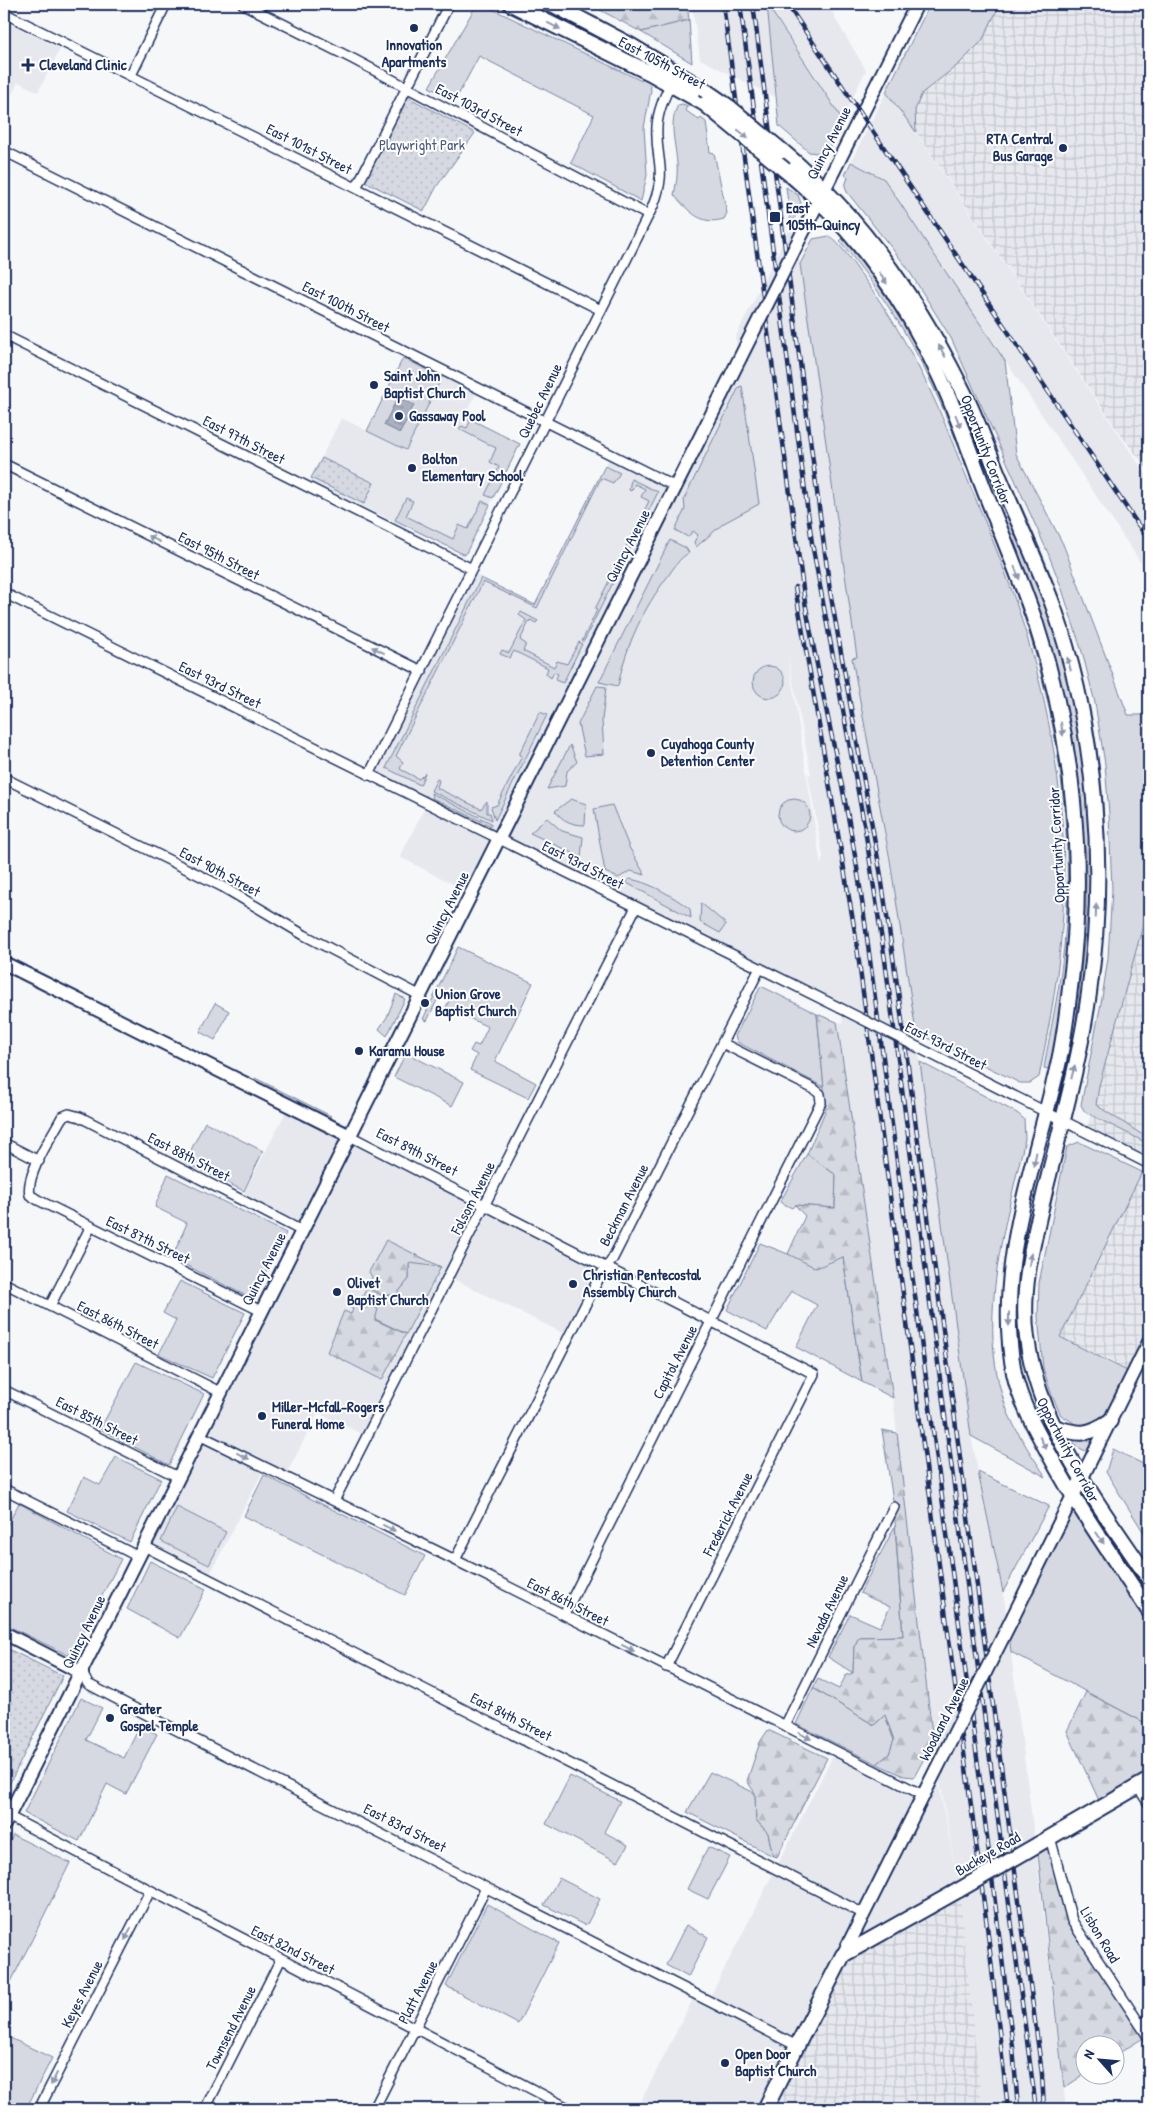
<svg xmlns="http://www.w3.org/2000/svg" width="1153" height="2113" font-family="'Patrick Hand',sans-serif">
  <defs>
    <pattern id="industrial-grid" width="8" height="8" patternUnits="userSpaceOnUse" patternTransform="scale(1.25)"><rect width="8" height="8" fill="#e6e8ee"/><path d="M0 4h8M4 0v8" fill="none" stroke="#c5c7ce"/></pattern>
    <pattern id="forest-firs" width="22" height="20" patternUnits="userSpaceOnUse" patternTransform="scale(1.25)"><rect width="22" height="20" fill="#d6d9e2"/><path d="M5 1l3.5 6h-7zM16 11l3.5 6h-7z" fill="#b7bbc4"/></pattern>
    <pattern id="park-dots" width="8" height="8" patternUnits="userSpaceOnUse" patternTransform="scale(1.25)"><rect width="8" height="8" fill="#d6d9e2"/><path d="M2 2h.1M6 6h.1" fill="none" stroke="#b7bbc4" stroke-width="1.8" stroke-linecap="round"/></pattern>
    <pattern id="water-ripples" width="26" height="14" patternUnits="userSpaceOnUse" patternTransform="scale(1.25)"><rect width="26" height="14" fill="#a9b0c1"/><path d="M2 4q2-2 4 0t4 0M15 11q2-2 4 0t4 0" fill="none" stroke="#8990a0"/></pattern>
  </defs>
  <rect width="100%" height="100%" fill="#f6f7f9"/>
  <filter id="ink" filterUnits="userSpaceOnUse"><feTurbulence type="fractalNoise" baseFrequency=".02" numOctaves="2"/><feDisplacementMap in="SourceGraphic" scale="10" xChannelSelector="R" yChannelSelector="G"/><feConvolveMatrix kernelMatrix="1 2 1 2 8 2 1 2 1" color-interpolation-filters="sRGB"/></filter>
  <g filter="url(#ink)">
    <!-- built -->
    <path fill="#e6e8ee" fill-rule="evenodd" d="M692,4h137l7,16 30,50 -24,49 -74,-115 7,93 -75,-38z
      M4,20l56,29 -22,43 -20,-10 -14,29z
      M886,92l16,20 247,367v96l-265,-396 -33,-17z
      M791,226l9,38 44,289 13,105h-4l51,287 67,491 33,162 29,229 33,282h-84v-5l-217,5h-128l58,-114 13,6 127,-249 88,43 13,-25 20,103 -23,-131 -40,-344 -56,-376 6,1 -3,-25v10l-340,-169 -28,55 -72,-37 27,-54 -58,-28 102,-203 64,33 76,-151 64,32 66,-127 -6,-21zM787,651l24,123 -3,1 15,81 -2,9z
      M442,377l34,17 -11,22 55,28 -55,111 -155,-74 31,-63 65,32z
      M289,1106l317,161 -37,69 -120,-59 -81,160 -50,-24 -33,64 -20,-10 -57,111 -64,-32 158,-315 -61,-32z"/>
    <!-- industrial -->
    <path fill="url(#industrial-grid)" d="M1000,4h149v468l-31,-41 -202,-299 -1,-22 7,-17 37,-29 23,-23z
      M1149,903v439l-16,32 -73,-37 86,-174 -60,-31z
      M959,1890l23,219h-217l78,-154z"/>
    <!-- green -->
    <path fill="#d6d9e2" stroke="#7884a0" d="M477,4h5l168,81 1,5 -7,38 3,47 -6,26 -70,-38 23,-48 -115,-59 -24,45 -26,-14z
      M491,4h6l157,78 -2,1z
      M521,4h8l37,18 22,6 98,56z
      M567,4l29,13 84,47 -2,3z
      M767,4l75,115 -13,29 -12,5 -8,-1 -30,-26z
      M930,4h70l-18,37 -23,23 -37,29 -7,17 1,22 -30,-40z
      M689,20l3,43 -51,-31z
      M682,104l6,2 -3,4 14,10 2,-2 5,4 4,30 4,1 13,60 -3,6c-24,7 -35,-8 -50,-24 2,-11 4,-20 3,-31 -1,-20 -9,-40 1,-59z
      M851,162l33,17 121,182 11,93 47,90 65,171h21v188l-50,183 -3,19 53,34v5l-64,-32 -4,-7 21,-107 6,-40 4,-68 -3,-76 -4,-50 -10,-61 -12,-48 -21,-66 -14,-36 -97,-215 -45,-72 -59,-74 -2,-6 3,-9 -3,-2z
      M786,187l12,8 3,8 -10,23z
      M848,202c29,35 57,69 80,108 29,50 53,105 76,158 21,47 43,93 59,141 55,162 52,314 15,480l-3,-1 23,-125 -17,-282 -121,-304 -114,-172z
      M829,236c12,8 21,23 29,34 39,53 69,108 93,169 26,65 56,130 76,198 27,89 41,182 36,275 -3,56 -13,110 -24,165l-9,6h-10l-104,-51 -26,-172 -38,-202 5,-1 -57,-393 13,-25z
      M843,238c40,51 76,105 102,165 14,33 26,66 39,99 21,52 43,104 58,159 36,131 40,276 7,408l-5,-1c7,-41 16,-81 20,-122 10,-104 -3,-210 -34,-310 -14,-46 -33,-91 -51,-136 -17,-44 -33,-88 -54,-130 -23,-47 -53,-89 -85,-129z
      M403,358l39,19 -36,73 -39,-19z
      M742,386l17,118 -35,19 -28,24 -2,-5 4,-7 -5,-4 -5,6 -13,-7 10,-21 -1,-10 55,-112z
      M464,416l56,28 -27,54 -8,-3 14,-28 -9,-5 6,-14 -37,-19 2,-3 6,2 3,-6z
      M966,424l10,13c29,66 60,131 81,200 30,94 39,197 33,295 -2,22 -6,83 -15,100l11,-111v-69l-5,-20 -13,-103z
      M605,466l15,7 -7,10 -12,-5 -64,130 -54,-26 -87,174 7,6 -3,7 19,10 6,-6 -5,12 -34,-17 95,-190 54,27z
      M631,479l27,13 -74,149h-2l15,-31 -2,-1 54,-108 -8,-4 4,-8 -10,-5 -4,7 -2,-1z
      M406,498l7,3 -7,15 47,23 6,-14 9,4 14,-28 8,4 -25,50 -70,-35z
      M670,540l16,8 3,5c-10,5 -15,15 -21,23 -25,33 -42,69 -50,110l-19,-4z
      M521,612l17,9 -2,2 -6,-3 -10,20 6,4 -3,7 31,16 3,-6 10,3 12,-22 3,2 -19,39 -8,-3 3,-6 -4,-2 -3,6 -5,-4 2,-6 -34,-17 -4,7 -10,-4 2,-4 7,3 17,-33 -7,-5z
      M753 682a16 16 0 1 1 32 0a16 16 0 1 1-32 0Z
      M597,686l9,1 -4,33 2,34 -19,2 -7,-32z
      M540,712l7,3 -52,105 -4,-13 6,-2 25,-49 -3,-1z
      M570,745l7,17 -10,9 -2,15 -18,3z
      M437,779l2,1 -2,8 44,21 6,-8v12h3l2,7 -61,-29z
      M431,793l60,30v3l-59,-28z
      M571,799l15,5 -1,21c-13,0 -22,-4 -30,-14z
      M778 815a16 16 0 1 1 32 0a16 16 0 1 1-32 0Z
      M612,805l17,42 16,28 -14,-4 -13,7 -13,-6 -11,-63z
      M547,818l15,13 21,6 -2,20 -51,-24z
      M630,879c21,4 43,17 60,30l1,9 -66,-36z
      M701,903l25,21 -6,9 -20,-11z
      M458,947l75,36 -38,78 41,22 -8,15 -58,-28 7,-15 -7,-4 4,-7 5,2 9,-19 -42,-20 4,-8 -10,-5 -13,27 -4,-2z
      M761,986l56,28 7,73 -87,-45 -2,-6z
      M396,994l9,5 -18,37 -8,-7 8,-12z
      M215,1003l14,8 -14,29 -15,-8z
      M406,1053l58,29 -12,24 -58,-29z
      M920,1062l97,51 7,6 1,20c-20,88 -52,188 -16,276 10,22 24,42 37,62l-75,-41z
      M255,1078l76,38 -3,3 -73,-37z
      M205,1122l58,29 -19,40 -59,-29z
      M1079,1142l63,30 -82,165 73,37 -40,81 -19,-10v-22l-13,-8 -9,-19 -9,-28 -5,-51 1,-34 26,-127 2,-9z
      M807,1154l29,21 -1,33 -40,-3 -3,3 -12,-6z
      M168,1174l118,59 -34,66 -80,-41 15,-35 -32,-16z
      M760,1243l28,11 55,3 19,125 -66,-35 21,-42 -26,-14 -24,40 -40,-21z
      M409,1262l32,5 -35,67 -31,-15 -15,-18 7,-13 15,7h14l13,-16z
      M180,1281l65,32 -33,65 -53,-24 17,-34 -13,-7z
      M136,1362l68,32 -35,71 -69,-36z
      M1113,1449l36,18v74l-43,-69z
      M116,1457l45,22 -31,63 -63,-31 17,-34 16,8z
      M978,1472l71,34 -46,86z
      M264,1475l161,81 -20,39 -161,-79z
      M1073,1497l76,114v114l-138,-73 -3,-26z
      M19,1503l102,56 -49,95 -4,1 -64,-31v-101l4,1z
      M177,1507l49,25 -17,33 -48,-24z
      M895,1526l8,110 -44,1 -5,10 -1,26 -25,-16 22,-43 30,13 10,-20 -30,-14z
      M150,1561l56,28 -26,49 -53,-29z
      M813,1688l61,37 11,-10 9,25 -5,14 -12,10 -81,-40z
      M81,1698l21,10 -16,32 38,18 16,-32 17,8 -31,60 -19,-10 -28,57 -55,-28z
      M710,1772l45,21 1,27 12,13 5,23 -86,-44z
      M570,1776l50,25 -16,31 24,13 -10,17 -72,-38z
      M13,1835l57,28 -66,133v-142z
      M708,1847l22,10 -22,42 -21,-10z
      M559,1878l41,21 -14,27 -42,-21z
      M487,1904l72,39 -41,81 -72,-38z
      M686,1925l22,12 -20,40 -22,-12z
      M4,2035l48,23 -26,51h-22z"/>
    <!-- forest -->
    <path fill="url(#forest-firs)" stroke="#7884a0" d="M589,4h98l2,16 -48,12z
      M817,1014l20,8 56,376 -31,-16 -19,-125 -27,11 -28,-14 17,-38 -10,-11 40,3 1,-33 -29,-21 19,-45z
      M386,1240l55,27 -32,-4v16l-13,16h-14l-15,-7 5,-11 -3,-5z
      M352,1297l26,12 -3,11 31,14 -24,46 -55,-28 17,-41 7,3 2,-5 -5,-3z
      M882,1430l15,3 36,309 -19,35 -10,-1 -27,-12 12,-10 5,-14 -9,-25 -11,10 -61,-37 5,-9 21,10 7,-14 7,-2 1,-26 5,-10 44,-1 -9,-129z
      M1086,1692l63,33v55l-47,27 -35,-76z
      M768,1730l59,28 -50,99 -4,-1 -5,-23 -12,-13 -1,-27 -8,-12 13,-39z
      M1050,1837l19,77 79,121 -32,20v-9h-30l-1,28 -21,14 -27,-243z"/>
    <!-- park -->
    <path fill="url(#park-dots)" stroke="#7884a0" d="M406,96l69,37 -38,53 -13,25 -60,-30z
      M322,458l52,25 -10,21 -53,-26z
      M4,1647l59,29 -59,119z"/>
    <!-- water -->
    <path fill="url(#water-ripples)" stroke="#707c99" d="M398,397l16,8 -14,28 -16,-8z"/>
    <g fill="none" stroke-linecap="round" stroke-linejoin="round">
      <defs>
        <path id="street" d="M243,4l110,55 295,156
          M4,13l597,297
          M131,75l35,-71
          M4,151l672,336
          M356,188l93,-184
          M4,335l468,234
          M4,464l418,207
          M4,593l836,415
          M369,775l284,-569c15,-38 2,-45 4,-80 1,-15 7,-28 13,-41
          M4,778l219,109 81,48 117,61
          M929,1053l220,111
          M350,1136l464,238 -148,293
          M4,1143l35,18
          M4,1283l216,109
          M50,1306l41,-80
          M261,1311l-223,-111 -8,-5c-5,-20 22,-59 32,-78l7,-3 11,3 222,114
          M4,1390l174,87
          M199,1435l256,125 468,235
          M4,1489l135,68
          M334,1501l302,-594
          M144,1546l720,368
          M455,1560l145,-284 12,-16 148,-292
          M564,1615l257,-513 -1,-8 -6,-5 -92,-46
          M82,1673l6,11 67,35 642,327
          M785,1726l109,-219
          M1138,1787l11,17
          M4,1814l566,295
          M1050,1837l22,84 77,117
          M1141,2024l8,-5
          M39,2109l111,-218
          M205,2109l76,-150
          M374,2109l112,-221"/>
        <path id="secondary" d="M796,246l121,-242
          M4,963l346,173
          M1014,1615l135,-273
          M4,1633l78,40
          M4,1825l736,-1467
          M843,1955l93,-185"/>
        <path id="primary" d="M511,4l139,69 55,31
          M552,4l78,41 73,44
          M782,151c76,63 134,146 178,234 16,30 27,63 40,94 18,43 38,85 54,129 42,121 53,259 35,385 -9,67 -28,133 -44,198 -11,48 -25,97 -18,147 12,91 72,166 122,241
          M785,170c66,54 119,127 154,205 18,38 31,78 46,117 17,43 36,87 51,132 38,116 50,243 34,364 -3,26 -6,52 -12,77 -23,100 -64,204 -44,308 6,28 20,54 34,79 30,56 66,107 101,159
          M1054,1427c25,8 34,9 56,-6
          M1037,1845l112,-65
          M765,2109l78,-154 116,-65"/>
      </defs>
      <!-- street casing -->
      <use href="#street" stroke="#1b2f5e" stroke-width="12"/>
      <!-- secondary casing -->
      <use href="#secondary" stroke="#1b2f5e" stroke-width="16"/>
      <!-- primary casing -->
      <use href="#primary" stroke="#1b2f5e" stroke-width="18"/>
      <!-- street -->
      <use href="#street" stroke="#fff" stroke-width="9"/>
      <!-- secondary -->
      <use href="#secondary" stroke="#fff" stroke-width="12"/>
      <!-- primary -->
      <use href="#primary" stroke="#fff" stroke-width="14"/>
      <defs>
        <path id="rail" d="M723,4l81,592c18,104 45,207 59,312l116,865 34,274 5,62
          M740,4l72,539 53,286 20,131 151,1149
          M753,4l77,587 51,285 17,115 144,1083 2,35
          M787,4l362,537
          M795,587l60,345 132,994 21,183"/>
      </defs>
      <!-- rail casing -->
      <use href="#rail" stroke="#1b2f5e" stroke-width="4.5"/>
      <!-- rail -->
      <use href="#rail" stroke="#fff" stroke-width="2.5" stroke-dasharray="8" stroke-linecap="butt"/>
      <defs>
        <path id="street-bridge" d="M840,1008l89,45"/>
        <path id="secondary-bridge" d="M740,358l56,-112
          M936,1770l78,-155"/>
        <path id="primary-bridge" d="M703,89l26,18 53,44
          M705,104l80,66
          M959,1890l78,-45"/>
      </defs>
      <!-- street-bridge casing -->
      <use href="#street-bridge" stroke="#1b2f5e" stroke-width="12" stroke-linecap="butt"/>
      <!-- secondary-bridge casing -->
      <use href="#secondary-bridge" stroke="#1b2f5e" stroke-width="16" stroke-linecap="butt"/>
      <!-- primary-bridge casing -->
      <use href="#primary-bridge" stroke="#1b2f5e" stroke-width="18" stroke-linecap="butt"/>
      <!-- street-bridge -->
      <use href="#street-bridge" stroke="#fff" stroke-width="9"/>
      <!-- secondary-bridge -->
      <use href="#secondary-bridge" stroke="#fff" stroke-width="12"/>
      <!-- primary-bridge -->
      <use href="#primary-bridge" stroke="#fff" stroke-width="14"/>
    </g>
    <!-- one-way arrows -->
    <defs><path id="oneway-solid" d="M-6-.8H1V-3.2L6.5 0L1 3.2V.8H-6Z" transform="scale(1.25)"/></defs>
    <g fill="#8d97ae">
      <use href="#oneway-solid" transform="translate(554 26) rotate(26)"/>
      <use href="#oneway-solid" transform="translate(743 134) rotate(40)"/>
      <use href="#oneway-solid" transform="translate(883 278) rotate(56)"/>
      <use href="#oneway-solid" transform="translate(942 351) rotate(-119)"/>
      <use href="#oneway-solid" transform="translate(958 421) rotate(69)"/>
      <use href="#oneway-solid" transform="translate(154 539) rotate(-153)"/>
      <use href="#oneway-solid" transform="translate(1017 573) rotate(69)"/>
      <use href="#oneway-solid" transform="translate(378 650) rotate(-154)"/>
      <use href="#oneway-solid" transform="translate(1069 664) rotate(-105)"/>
      <use href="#oneway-solid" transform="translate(1062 729) rotate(81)"/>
      <use href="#oneway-solid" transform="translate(1096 911) rotate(-88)"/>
      <use href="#oneway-solid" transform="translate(1073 1072) rotate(-76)"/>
      <use href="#oneway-solid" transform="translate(1035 1159) rotate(102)"/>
      <use href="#oneway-solid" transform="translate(1030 1260) rotate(-81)"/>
      <use href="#oneway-solid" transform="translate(1009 1319) rotate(90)"/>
      <use href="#oneway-solid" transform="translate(1043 1443) rotate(61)"/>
      <use href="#oneway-solid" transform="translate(243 1456) rotate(26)"/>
      <use href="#oneway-solid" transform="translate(389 1528) rotate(26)"/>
      <use href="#oneway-solid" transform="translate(1100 1538) rotate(56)"/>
      <use href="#oneway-solid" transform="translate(628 1648) rotate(27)"/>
      <use href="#oneway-solid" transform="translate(805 1736) rotate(27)"/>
      <use href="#oneway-solid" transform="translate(128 1934) rotate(117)"/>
      <use href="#oneway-solid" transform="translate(54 2079) rotate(117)"/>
    </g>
  </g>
  <!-- markers -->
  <g fill="#1b2f5e" stroke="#fff" stroke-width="2">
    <circle cx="414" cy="28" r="5"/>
    <path d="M25.5 57.5h5v5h5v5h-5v5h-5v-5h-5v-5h5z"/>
    <circle cx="1063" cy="148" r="5"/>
    <rect x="769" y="211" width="12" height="12" rx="2.5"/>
    <circle cx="374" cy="385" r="5"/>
    <circle cx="399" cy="416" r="5"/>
    <circle cx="412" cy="468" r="5"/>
    <circle cx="651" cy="753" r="5"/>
    <circle cx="425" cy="1003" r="5"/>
    <circle cx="359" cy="1051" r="5"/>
    <circle cx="573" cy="1284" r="5"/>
    <circle cx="337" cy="1292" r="5"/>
    <circle cx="262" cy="1416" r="5"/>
    <circle cx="110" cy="1718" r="5"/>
    <circle cx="725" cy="2063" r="5"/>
  </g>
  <g text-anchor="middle" stroke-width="4" stroke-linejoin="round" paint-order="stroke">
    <!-- poi labels -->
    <g font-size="15" font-weight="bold" fill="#1b2f5e" stroke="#fff" text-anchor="start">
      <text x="414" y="50" text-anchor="middle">Innovation<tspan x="414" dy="17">Apartments</tspan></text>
      <text x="39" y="70">Cleveland Clinic</text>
      <text x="1053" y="144" text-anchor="end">RTA Central<tspan x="1053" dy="17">Bus Garage</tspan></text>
      <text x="786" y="213">East<tspan x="786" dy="17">105th–Quincy</tspan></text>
      <text x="384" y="381">Saint John<tspan x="384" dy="17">Baptist Church</tspan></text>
      <text x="409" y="421">Gassaway Pool</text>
      <text x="422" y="464">Bolton<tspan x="422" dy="17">Elementary School</tspan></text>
      <text x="661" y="749">Cuyahoga County<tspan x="661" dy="17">Detention Center</tspan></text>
      <text x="435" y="999">Union Grove<tspan x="435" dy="17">Baptist Church</tspan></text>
      <text x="369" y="1056">Karamu House</text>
      <text x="583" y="1280">Christian Pentecostal<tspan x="583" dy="17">Assembly Church</tspan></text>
      <text x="347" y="1288">Olivet<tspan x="347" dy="17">Baptist Church</tspan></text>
      <text x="272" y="1412">Miller-Mcfall-Rogers<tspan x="272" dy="17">Funeral Home</tspan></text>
      <text x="120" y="1714">Greater<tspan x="120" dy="17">Gospel Temple</tspan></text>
      <text x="735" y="2059">Open Door<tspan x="735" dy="17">Baptist Church</tspan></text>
    </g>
    <!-- street labels -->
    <g font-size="15" fill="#1b2f5e" stroke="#fff">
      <text transform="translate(662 63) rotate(28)" y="5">East 105th Street</text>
      <text transform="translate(479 110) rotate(28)" y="5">East 103rd Street</text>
      <text transform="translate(829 143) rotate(-63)" y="5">Quincy Avenue</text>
      <text transform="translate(309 149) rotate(27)" y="5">East 101st Street</text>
      <text transform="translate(346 307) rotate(27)" y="5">East 100th Street</text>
      <text transform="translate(540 401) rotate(-64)" y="5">Quebec Avenue</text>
      <text transform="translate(244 440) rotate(27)" y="5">East 97th Street</text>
      <text transform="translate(986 450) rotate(69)" y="5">Opportunity Corridor</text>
      <text transform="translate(628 546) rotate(-63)" y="5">Quincy Avenue</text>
      <text transform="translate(219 556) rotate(27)" y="5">East 95th Street</text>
      <text transform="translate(220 685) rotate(26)" y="5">East 93rd Street</text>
      <text transform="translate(1057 845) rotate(-93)" y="5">Opportunity Corridor</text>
      <text transform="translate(583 865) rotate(27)" y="5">East 93rd Street</text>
      <text transform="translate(220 872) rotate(28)" y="5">East 90th Street</text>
      <text transform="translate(447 908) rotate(-63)" y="5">Quincy Avenue</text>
      <text transform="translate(946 1046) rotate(27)" y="5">East 93rd Street</text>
      <text transform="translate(417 1152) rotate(27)" y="5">East 89th Street</text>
      <text transform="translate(189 1157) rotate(27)" y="5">East 88th Street</text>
      <text transform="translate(473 1198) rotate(-63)" y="5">Folsom Avenue</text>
      <text transform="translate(624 1205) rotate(-63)" y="5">Beckman Avenue</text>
      <text transform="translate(148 1240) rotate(26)" y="5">East 87th Street</text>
      <text transform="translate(264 1269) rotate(-63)" y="5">Quincy Avenue</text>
      <text transform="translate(118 1325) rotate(27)" y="5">East 86th Street</text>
      <text transform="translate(675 1362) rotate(-63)" y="5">Capitol Avenue</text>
      <text transform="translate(97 1421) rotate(27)" y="5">East 85th Street</text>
      <text transform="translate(1068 1450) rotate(62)" y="5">Opportunity Corridor</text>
      <text transform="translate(728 1514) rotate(-63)" y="5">Frederick Avenue</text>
      <text transform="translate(568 1602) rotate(27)" y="5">East 86th Street</text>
      <text transform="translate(827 1611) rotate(-64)" y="5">Nevada Avenue</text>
      <text transform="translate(84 1632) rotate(-64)" y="5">Quincy Avenue</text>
      <text transform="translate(511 1717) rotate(27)" y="5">East 84th Street</text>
      <text transform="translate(944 1719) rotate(-63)" y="5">Woodland Avenue</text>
      <text transform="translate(405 1828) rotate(27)" y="5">East 83rd Street</text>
      <text transform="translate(988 1854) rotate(-30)" y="5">Buckeye Road</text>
      <text transform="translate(1100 1935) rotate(59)" y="5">Lisbon Road</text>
      <text transform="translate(293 1950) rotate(27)" y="5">East 82nd Street</text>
      <text transform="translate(418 1992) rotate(-63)" y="5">Platt Avenue</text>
      <text transform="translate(82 1994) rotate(-63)" y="5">Keyes Avenue</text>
      <text transform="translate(231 2028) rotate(-63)" y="5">Townsend Avenue</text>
    </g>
    <!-- park labels -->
    <g font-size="15" fill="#4a5a7f" stroke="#fff">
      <text x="422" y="150">Playwright Park</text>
    </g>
  </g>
  <!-- margin -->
  <rect width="1153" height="2113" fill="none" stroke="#fff" stroke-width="20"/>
  <rect x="10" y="10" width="1133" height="2093" fill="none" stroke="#1b2f5e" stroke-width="2" filter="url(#ink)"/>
  <!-- north arrow -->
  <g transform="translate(1100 2060) rotate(297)"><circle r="24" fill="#ffffff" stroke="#a4acbf"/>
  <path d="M0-4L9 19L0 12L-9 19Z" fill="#1b2f5e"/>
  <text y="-8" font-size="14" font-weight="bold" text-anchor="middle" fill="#1b2f5e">N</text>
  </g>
</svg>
